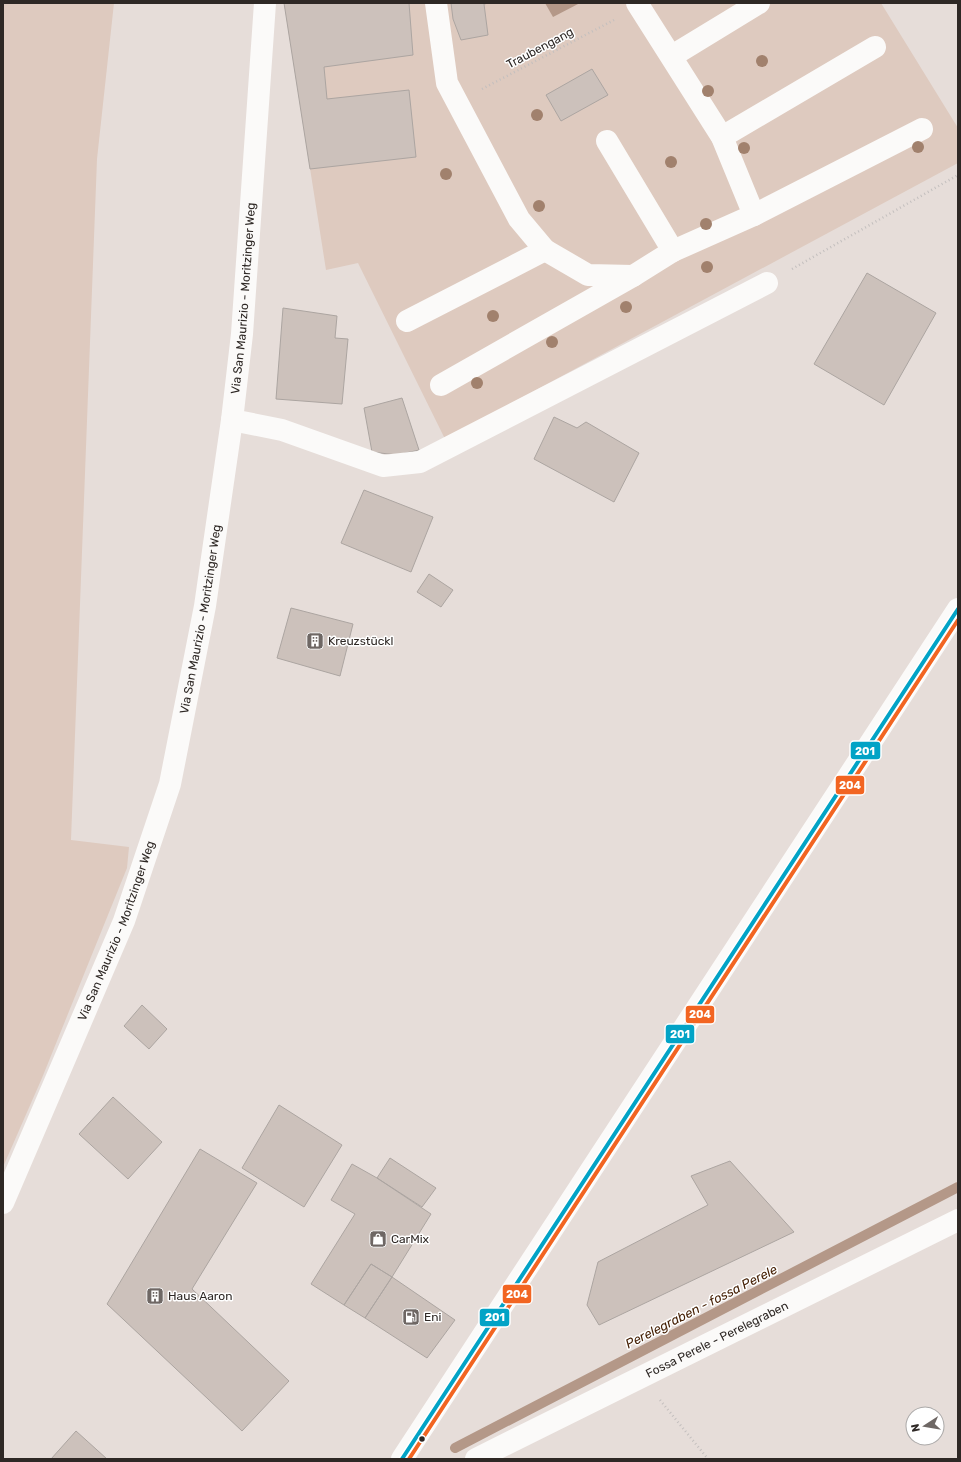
<svg xmlns="http://www.w3.org/2000/svg" width="961" height="1462" font-family="Rubik,sans-serif">
  <rect width="100%" height="100%" fill="#e6ddd9"/>
  <!-- green -->
  <path fill="#decabf" d="M3,3h111l-17,156 -26,681 58,7 -2,21 -85,210 -39,89z
    M284,3h597l77,125v35l-513,276 -87,-176 -32,7z"/>
  <!-- water -->
  <path fill="#b49888" d="M545,3h35l-27,14z"/>
  <g fill="none" stroke-linecap="round" stroke-linejoin="round">
    <!-- stream -->
    <path stroke="#b49888" stroke-width="10" d="M455,1448l503,-261"/>
  </g>
  <!-- building -->
  <path fill="#ccc1bb" stroke="#aca5a1" d="M284,3h125l4,52 -89,12 3,32 82,-9 7,67 -106,12z
    M451,3h38l-5,1 4,31 -27,5 -8,-21z
    M592,69l16,26 -47,26 -15,-26z
    M867,273l69,40 -52,92 -70,-41z
    M283,308l54,8 -2,22 13,1 -6,65 -66,-5z
    M402,398l17,52 -22,5 -25,-3 -8,-44z
    M554,417l23,11 9,-6 53,31 -25,49 -80,-43z
    M364,490l69,27 -22,55 -70,-29z
    M429,574l24,16 -12,17 -24,-15z
    M291,608l62,16 -13,52 -63,-18z
    M142,1005l25,24 -18,20 -25,-23z
    M113,1097l49,45 -34,37 -49,-45z
    M279,1105l63,40 -38,62 -62,-39z
    M200,1149l57,34 -65,106 97,92 -47,50 -135,-127z
    M390,1158l46,30 -14,19 -45,-29z
    M730,1161l64,71 -195,93 -12,-20 11,-43 110,-57 -17,-29z
    M352,1164l25,14 54,36 -39,63 -21,-13 -27,41 -33,-21 44,-70 -24,-14z
    M371,1264l21,13 -27,41 -21,-13z
    M392,1277l63,43 -28,38 -62,-40z
    M76,1431l31,28h-56z"/>
  <g fill="none" stroke-linecap="round" stroke-linejoin="round">
    <!-- path -->
    <path stroke="#c3bfbe" stroke-width="2.5" stroke-dasharray="1 3" stroke-linecap="butt" d="M482,89l132,-69
      M792,269l166,-94
      M660,1400l48,59"/>
    <!-- minor -->
    <g stroke="#fbfaf9" stroke-width="22">
      <path d="M436,3l11,80 72,136 26,31 43,25 45,1"/>
      <path d="M637,3l85,134 32,78"/>
      <path d="M672,56l87,-53"/>
      <path d="M722,137l153,-90"/>
      <path d="M607,141l66,110"/>
      <path d="M407,321l138,-71"/>
      <path d="M441,385l192,-109 40,-25 81,-36 168,-86"/>
      <path d="M232,420l50,10 101,36 37,-4 347,-179"/>
      <path id="s1" d="M3,1203l121,-282 46,-137 35,-178 27,-186 10,-86 23,-331"/>
      <path id="s2" d="M476,1459l482,-239"/>
    </g>
    <!-- major -->
    <path stroke="#fbfaf9" stroke-width="22" d="M402,1459l556,-850"/>
    <defs>
      <path id="bus-1" d="M402,1459l556,-850"/>
      <path id="bus-2" d="M409,1459l549,-839"/>
    </defs>
    <!-- bus-1 casing -->
    <use href="#bus-1" stroke="#fff" stroke-width="7"/>
    <!-- bus-2 casing -->
    <use href="#bus-2" stroke="#fff" stroke-width="7"/>
    <!-- bus-1 -->
    <use href="#bus-1" stroke="#02a3c6" stroke-width="4"/>
    <!-- bus-2 -->
    <use href="#bus-2" stroke="#f26522" stroke-width="4"/>
  </g>
  <!-- trees -->
  <g fill="#a1816d">
    <circle cx="762" cy="61" r="6"/>
    <circle cx="708" cy="91" r="6"/>
    <circle cx="537" cy="115" r="6"/>
    <circle cx="918" cy="147" r="6"/>
    <circle cx="744" cy="148" r="6"/>
    <circle cx="671" cy="162" r="6"/>
    <circle cx="446" cy="174" r="6"/>
    <circle cx="539" cy="206" r="6"/>
    <circle cx="706" cy="224" r="6"/>
    <circle cx="707" cy="267" r="6"/>
    <circle cx="626" cy="307" r="6"/>
    <circle cx="493" cy="316" r="6"/>
    <circle cx="552" cy="342" r="6"/>
    <circle cx="477" cy="383" r="6"/>
  </g>
  <!-- icons -->
  <defs>
    <symbol id="building-square" viewBox="-11 -11 22 22"><rect x="-9" y="-9" width="18" height="18" rx="4" fill="#6e6764" stroke="#fff"/><path d="M-4-6H4V6H1V3H-1V6H-4ZM-2.5-4.3h1.7v1.8h-1.7ZM.8-4.3h1.7v1.8H.8ZM-2.5-1h1.7V.8h-1.7ZM.8-1h1.7V.8H.8Z" fill="#fff"/></symbol>
    <symbol id="shop-square" viewBox="-11 -11 22 22"><rect x="-9" y="-9" width="18" height="18" rx="4" fill="#6e6764" stroke="#fff"/><path d="M-5-2.5h2.3a2.7 3.5 0 0 1 5.4 0H5L5.5 6h-11ZM-1.5-2.5h3a1.5 2.3 0 0 0-3 0Z" fill="#fff"/></symbol>
    <symbol id="fuel-square" viewBox="-11 -11 22 22"><rect x="-9" y="-9" width="18" height="18" rx="4" fill="#6e6764" stroke="#fff"/><path d="M-5.5-6h7V0h2V4h1.3V-2.5L3-4.5l.8-.8L6-3V5H2.5V1h-1V6h-7ZM-4.2-4.7v3.2H.2V-4.7Z" fill="#fff"/></symbol>
  </defs>
  <g fill-rule="evenodd">
    <use href="#building-square" x="305" y="631" width="20" height="20"/>
    <use href="#shop-square" x="368" y="1229" width="20" height="20"/>
    <use href="#building-square" x="145" y="1286" width="20" height="20"/>
    <use href="#fuel-square" x="401" y="1307" width="20" height="20"/>
  </g>
  <!-- markers -->
  <circle fill="#2e2825" stroke="#fff" stroke-width="1.5" cx="422" cy="1439" r="3.5"/>
  <g text-anchor="middle" stroke-width="3" stroke-linejoin="round" paint-order="stroke">
    <!-- street labels -->
    <g font-size="12" fill="#2e2825" stroke="#fff">
      <text transform="translate(540 48) rotate(-28)" y="4">Traubengang</text>
      <text dy="4" stroke="none"><textPath href="#s1" startOffset="943">Via San Maurizio - Moritzinger Weg</textPath></text>
      <text dy="4" stroke="none"><textPath href="#s1" startOffset="619">Via San Maurizio - Moritzinger Weg</textPath></text>
      <text dy="4" stroke="none"><textPath href="#s1" startOffset="295">Via San Maurizio - Moritzinger Weg</textPath></text>
      <text dy="4" stroke="none"><textPath href="#s2" startOffset="269">Fossa Perele - Perelegraben</textPath></text>
    </g>
    <!-- poi labels -->
    <g font-size="12" fill="#2e2825" stroke="#fff" text-anchor="start">
      <text x="328" y="645">Kreuzstückl</text>
      <text x="391" y="1243">CarMix</text>
      <text x="168" y="1300">Haus Aaron</text>
      <text x="424" y="1321">Eni</text>
    </g>
    <!-- water labels -->
    <g font-size="13" font-style="italic" fill="#452005" stroke="#fff">
      <text transform="translate(701 1306) rotate(-27)" y="5">Perelegraben - fossa Perele</text>
    </g>
  </g>
  <g stroke="#fff" stroke-width="1.5">
    <rect x="850" y="741" width="31" height="19" rx="4" fill="#02a3c6"/>
    <rect x="835" y="775" width="30" height="20" rx="4" fill="#f26522"/>
    <rect x="685" y="1005" width="30" height="19" rx="4" fill="#f26522"/>
    <rect x="665" y="1024" width="30" height="20" rx="4" fill="#02a3c6"/>
    <rect x="502" y="1284" width="30" height="20" rx="4" fill="#f26522"/>
    <rect x="479" y="1308" width="31" height="19" rx="4" fill="#02a3c6"/>
  </g>
  <g font-size="11" text-anchor="middle" font-weight="bold" fill="#fff">
    <text x="865" y="755">201</text>
    <text x="850" y="789">204</text>
    <text x="700" y="1018">204</text>
    <text x="680" y="1038">201</text>
    <text x="517" y="1298">204</text>
    <text x="495" y="1321">201</text>
  </g>
  <!-- border -->
  <rect width="961" height="1462" fill="none" stroke="#2e2825" stroke-width="8"/>
  <!-- north arrow -->
  <g transform="translate(925 1426) rotate(258)"><circle r="19" fill="#ffffff" stroke="#aba9a8"/>
  <path d="M0-3L7 15L0 10L-7 15Z" fill="#6e6764"/>
  <text y="-6" font-size="11" font-weight="bold" text-anchor="middle" fill="#2e2825">N</text>
  </g>
</svg>
